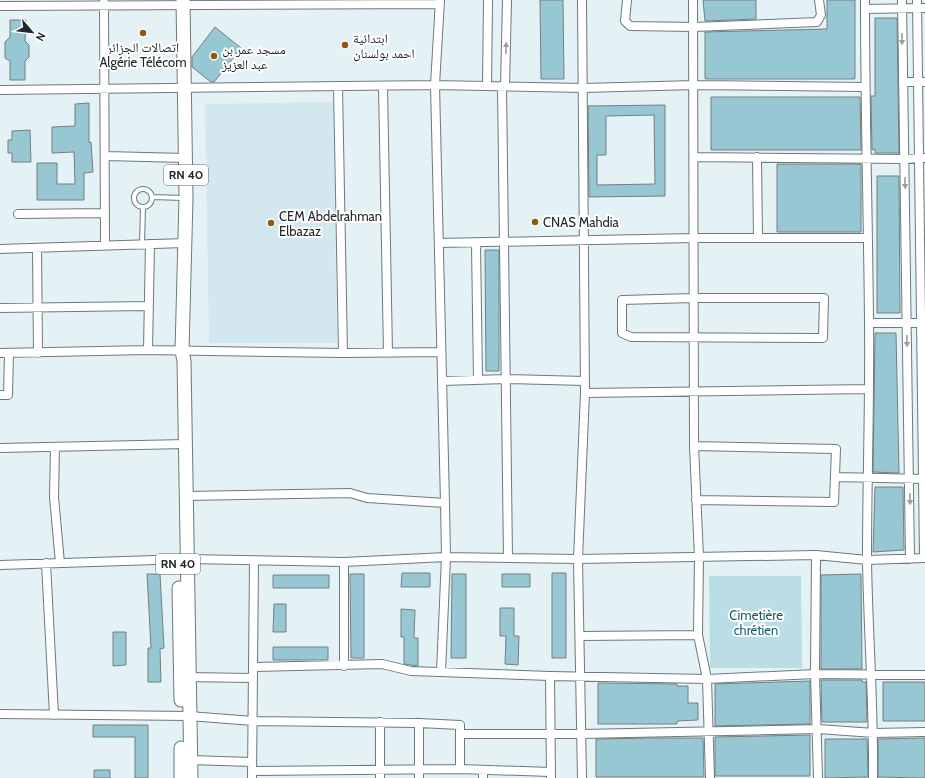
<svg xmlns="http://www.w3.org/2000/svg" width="925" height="778" font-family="Cabin,'Noto Naskh Arabic',sans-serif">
  <rect width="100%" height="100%" fill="#e5f2f5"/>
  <!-- built -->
  <path fill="#d2e8ee" d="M333,102l4,241h-128l-4,-239z"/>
  <!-- green -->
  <path fill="#badde6" d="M709,576h92l1,92h-92z"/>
  <!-- building -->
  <path fill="#97c7d3" stroke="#747f82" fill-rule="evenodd" d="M540,0h23l1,79h-23z
    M703,0h53v19l-51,2z
    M827,0h28v79h-150v-47l122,-3z
    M875,18h22l2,135h-24v-4l-3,1 -1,-54h4z
    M10,20h16l-1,21 4,4v12l-4,4v19h-15v-19l-5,-3v-16l5,-5z
    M215,27l26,21 -27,34h-3l-19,-15v-10z
    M711,97h149l1,53h-150z
    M89,103v40l2,-1 2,30 -9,1v27h-47v-37h20v21h18l-1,-32 -22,1v-26l23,-1v-22z
    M665,105v91l-76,1 -1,-91zM654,115l1,69 -58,1v-30h9v-39z
    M30,130l1,32h-19v-9h-4v-13h4v-9z
    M777,164h84v68h-84z
    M877,176h22l1,137h-23z
    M485,250h14v121h-13z
    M875,333h21l3,140 -26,-1z
    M875,487h28l1,63 -31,2z
    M402,573h28v14h-29z
    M552,573h14v85h-14z
    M147,574h13l4,74 -4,1 1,33h-13v-34h3z
    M350,574h14v84h-13z
    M452,574h14v84h-15z
    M502,574h28v13h-28z
    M861,574l1,95h-41v-94z
    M273,575h56v13h-56z
    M274,604h12v28h-13z
    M500,608h14v28h5l-1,29 -13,-1 1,-28h-6z
    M401,609l14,1 -1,28h4v28l-14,-2v-27h-3z
    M113,632h13v33l-13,1z
    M273,647h55v13h-55z
    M821,680h41v2h4l1,40h-45z
    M810,681v43l-95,2v-42z
    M883,682h42v39h-42z
    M598,683l79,1v2h11v17h10v17l-21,1v3h-79z
    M93,725h55v53h-13v-41h-42z
    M810,735v41h-95v-39z
    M650,738h53l1,39h-108v-38z
    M925,738v40l-47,-1v-38z
    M825,739h42l1,38 -43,1z
    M94,770h16v8h-16z"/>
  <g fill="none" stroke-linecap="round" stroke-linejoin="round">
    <defs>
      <path id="lane" d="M134 198a9 9 0 1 1 18 0a9 9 0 1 1-18 0Z
        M152,197l31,1
        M142,244l1,-37"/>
      <path id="street" d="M440,0l-5,85 10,418 1,54 -5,115
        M627,0l-2,21 5,5 64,1 123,-5 4,-7 -2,-15
        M693,0l1,446 5,111 -1,78 9,44 3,99
        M865,0c0,107 3,214 4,321 1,79 -2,159 -2,238 1,73 7,146 6,219
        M902,0l8,559
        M917,0l7,558
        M104,2l1,243
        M0,6l440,-2
        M865,9l60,-1
        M903,82h22
        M383,86l5,267
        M487,86l1,-86
        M502,86l6,472
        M338,87l5,266
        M505,87l2,-87
        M0,90l435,-5 148,3 112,-3 170,2
        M105,156l81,2
        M695,157l209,2 21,-1
        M757,157l1,81
        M18,214l87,-1
        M439,243l255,-5h174
        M476,244l2,136
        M37,248l1,105
        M0,249l185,-6
        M694,298h130l-1,40 -192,-1 -9,-4v-33z
        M0,308l148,-2
        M869,323h56
        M148,350l2,-106
        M0,353l148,-3 195,3 98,-1
        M442,381l64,-2 79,2
        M585,393l284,-4
        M0,395h8l1,-42
        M694,446l142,3 -2,53 -138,-2
        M55,447l-1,50 6,66
        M0,448l186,-4
        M835,477l90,2
        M186,496l164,-3 17,5 78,5
        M816,555l-1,119 3,104
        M344,562v104
        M46,563l8,152
        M0,565l187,-6 157,3 102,-5 132,2 238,-4 51,5 58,-2
        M580,636l118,-1
        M253,667l129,-3 29,7 139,5 157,3 108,-5 110,1
        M550,676l1,102
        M185,677l68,1
        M0,714l189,2 64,5 166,2 41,2v9
        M419,723v55
        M190,760l62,2
        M460,769v-35h121l237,-5 56,4 51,-1
        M252,771l208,-2 91,3
        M252,778l2,-217
        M380,778v-56
        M483,778v-8
        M582,778l-4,-219 7,-166 -3,-393"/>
      <path id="primary" d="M183,0l3,198 -4,153 2,10 7,417
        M179,588l2,112
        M181,748v30"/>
    </defs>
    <!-- lane casing -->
    <use href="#lane" stroke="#6d797c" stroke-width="6"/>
    <!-- street casing -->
    <use href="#street" stroke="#6d797c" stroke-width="10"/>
    <!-- primary casing -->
    <use href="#primary" stroke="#6d797c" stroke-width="15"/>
    <!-- lane -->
    <use href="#lane" stroke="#fff" stroke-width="4"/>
    <!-- street -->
    <use href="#street" stroke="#fff" stroke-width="8"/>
    <!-- primary -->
    <use href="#primary" stroke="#fff" stroke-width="13"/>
  </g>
  <!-- one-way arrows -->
  <defs><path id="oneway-solid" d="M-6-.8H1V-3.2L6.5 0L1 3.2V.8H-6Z"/></defs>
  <g fill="#9c9e9e">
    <use href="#oneway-solid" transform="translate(902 39) rotate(89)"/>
    <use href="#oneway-solid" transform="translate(506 48) rotate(-88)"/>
    <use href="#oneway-solid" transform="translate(905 183) rotate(89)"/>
    <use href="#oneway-solid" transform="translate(907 341) rotate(89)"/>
    <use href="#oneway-solid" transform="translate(910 499) rotate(89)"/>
  </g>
  <!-- markers -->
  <g fill="#905810" stroke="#fff" stroke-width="1.5">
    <circle cx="143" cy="33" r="4"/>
    <circle cx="345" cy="45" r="4"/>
    <circle cx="214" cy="56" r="4"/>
    <circle cx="535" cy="222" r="4"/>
    <circle cx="271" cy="223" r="4"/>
  </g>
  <g text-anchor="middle" stroke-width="4" stroke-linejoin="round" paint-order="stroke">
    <!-- shield labels -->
    <g fill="#fff" stroke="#646868" stroke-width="1">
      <rect x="164" y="165" width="44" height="20" rx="3"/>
      <rect x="156" y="554" width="44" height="20" rx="3"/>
    </g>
    <g font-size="12" font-weight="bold" fill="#222728">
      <text x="186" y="179">RN 40</text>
      <text x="178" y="568">RN 40</text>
    </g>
    <!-- poi labels -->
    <g font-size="13" fill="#222728" stroke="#fff" text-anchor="start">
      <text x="353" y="43">ابتدائية<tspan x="353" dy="15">احمد بولسنان</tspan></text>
      <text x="143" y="52" text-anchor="middle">اتصالات الجزائر<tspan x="143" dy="15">Algérie Télécom</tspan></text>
      <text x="222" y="54">مسجد عمر بن<tspan x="222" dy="15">عبد العزيز</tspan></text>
      <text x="279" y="221">CEM Abdelrahman<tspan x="279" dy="15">Elbazaz</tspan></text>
      <text x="543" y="227">CNAS Mahdia</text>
    </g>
    <!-- park labels -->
    <g font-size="13" fill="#1b5b69" stroke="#fff">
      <text x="756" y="620">Cimetière<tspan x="756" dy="15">chrétien</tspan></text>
    </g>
  </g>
  <!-- north arrow -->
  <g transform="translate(32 32) rotate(118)" stroke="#ffffff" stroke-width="3" paint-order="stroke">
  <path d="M0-3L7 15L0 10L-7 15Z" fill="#222728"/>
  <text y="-6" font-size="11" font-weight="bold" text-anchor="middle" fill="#222728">N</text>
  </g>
</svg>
